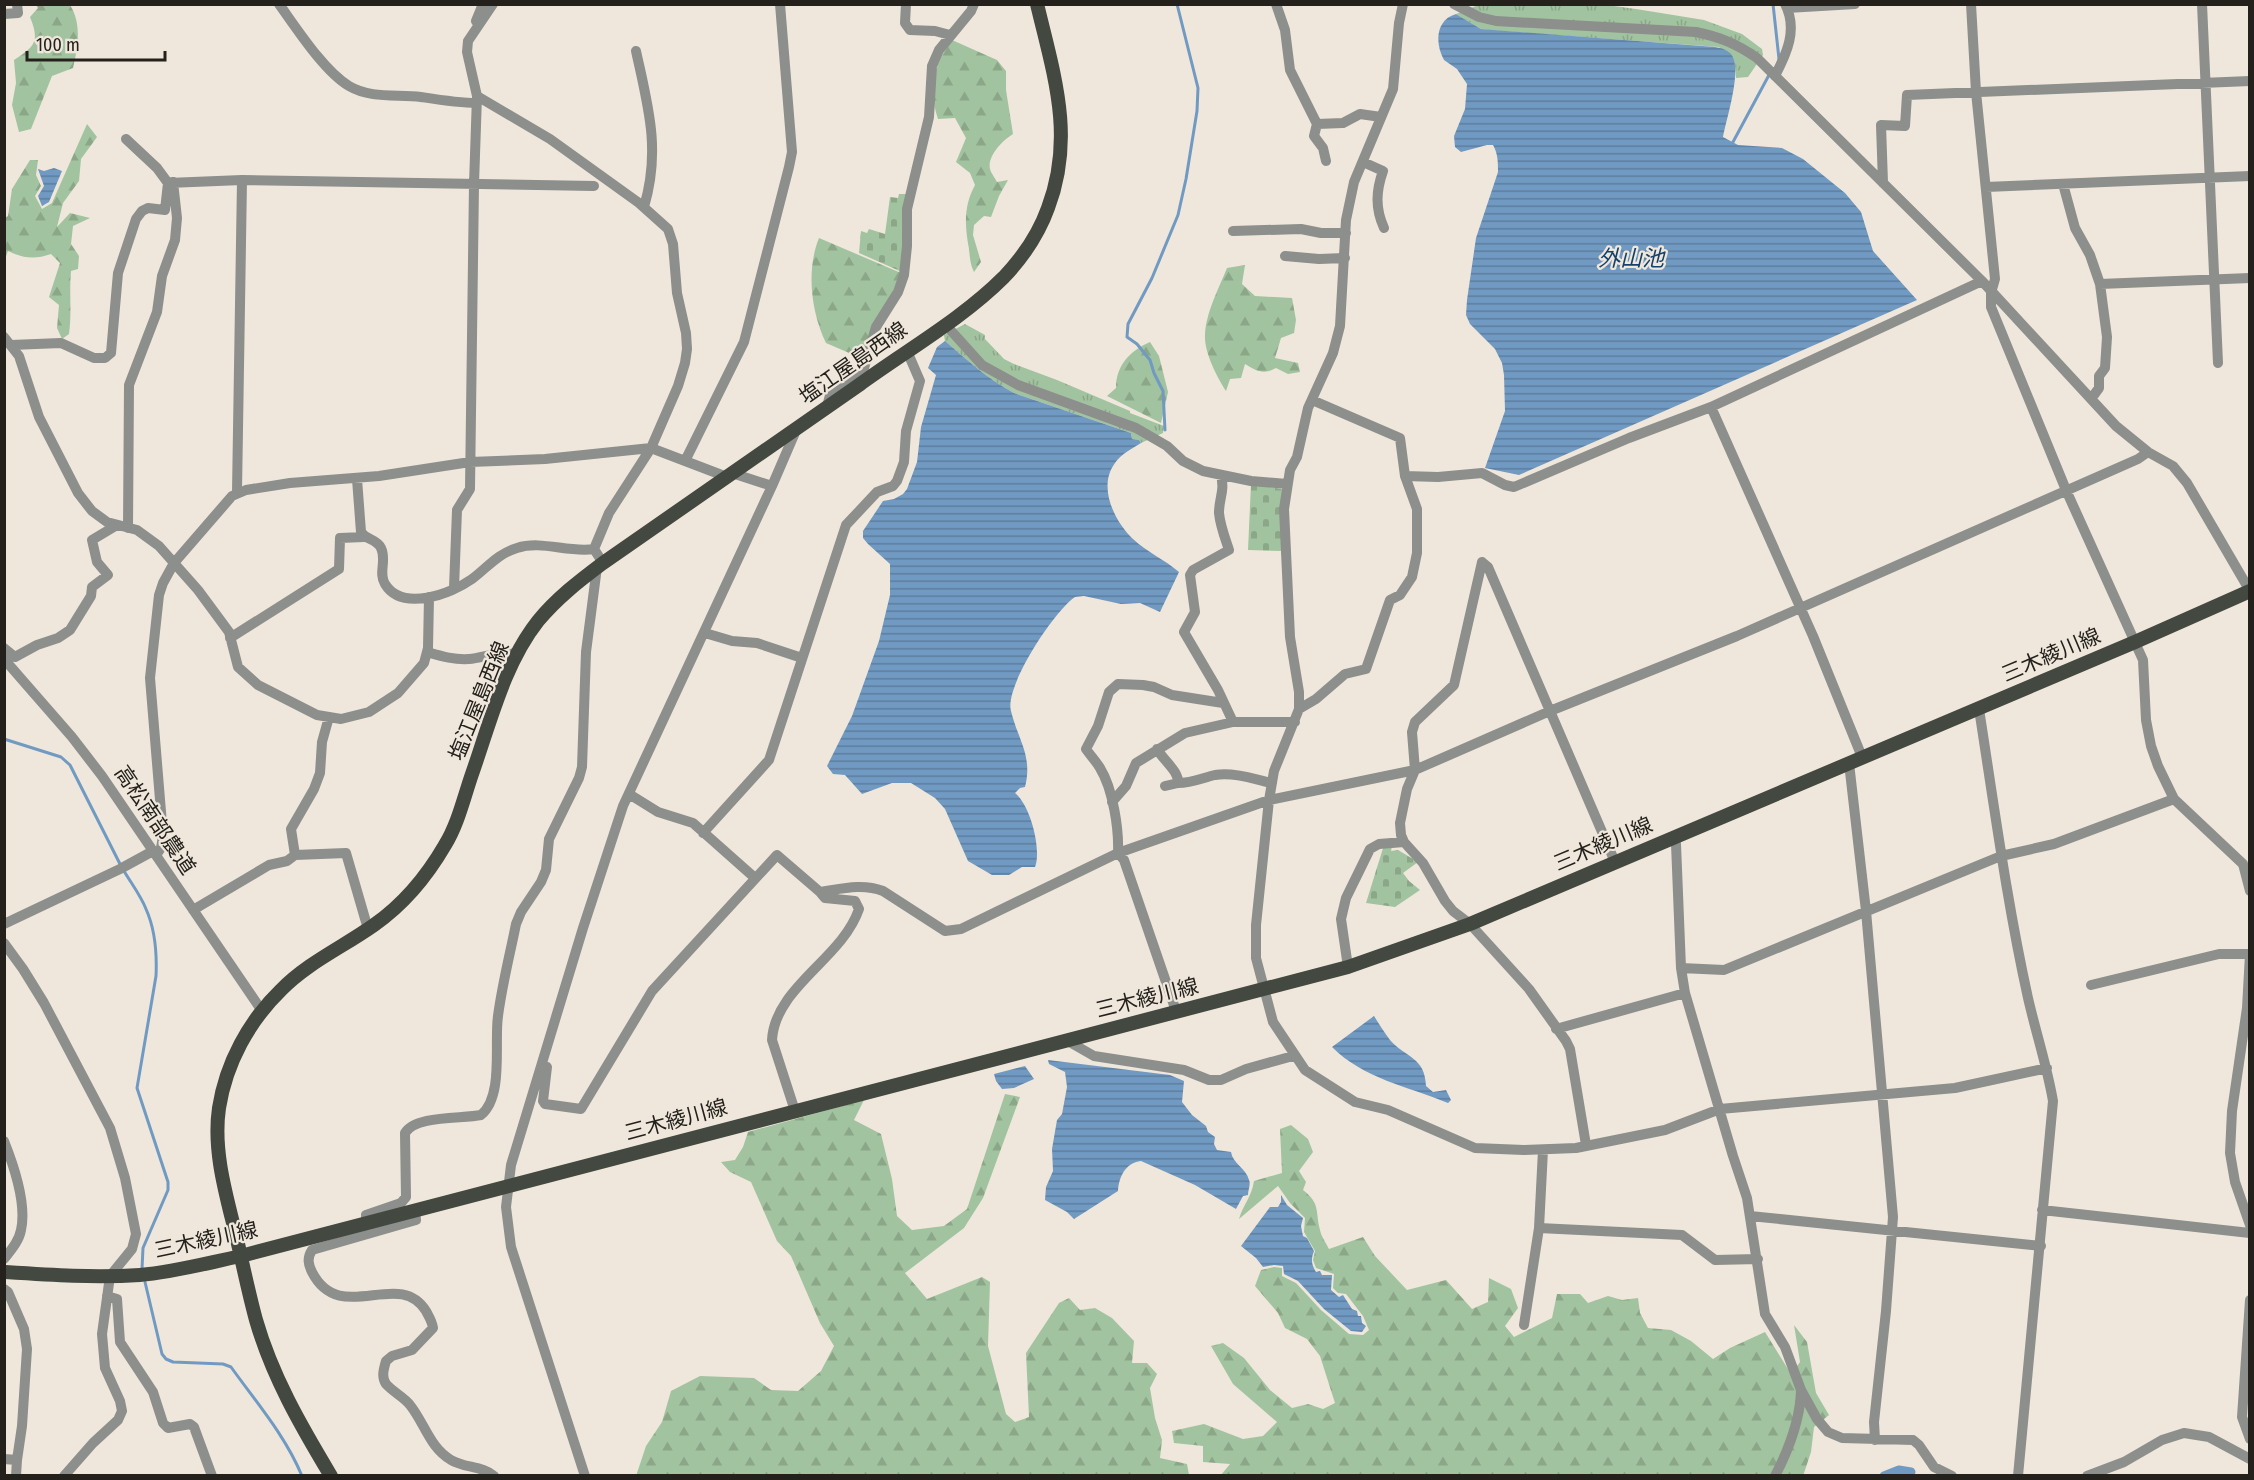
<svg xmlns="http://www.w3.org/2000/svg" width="2254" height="1480" font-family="'Fira Sans Condensed','Noto Sans JP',sans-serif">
  <defs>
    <pattern id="grass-tufts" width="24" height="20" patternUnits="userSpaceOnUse" patternTransform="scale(1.5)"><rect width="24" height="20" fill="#a2c39f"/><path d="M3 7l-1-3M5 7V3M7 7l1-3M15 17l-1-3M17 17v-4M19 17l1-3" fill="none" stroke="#8ba788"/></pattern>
    <pattern id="forest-firs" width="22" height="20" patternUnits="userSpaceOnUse" patternTransform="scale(1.5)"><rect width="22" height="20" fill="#a2c39f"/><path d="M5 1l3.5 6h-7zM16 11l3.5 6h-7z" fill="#8ba788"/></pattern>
    <pattern id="cemetery-stones" width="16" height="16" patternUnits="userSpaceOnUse" patternTransform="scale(1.5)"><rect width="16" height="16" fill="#a2c39f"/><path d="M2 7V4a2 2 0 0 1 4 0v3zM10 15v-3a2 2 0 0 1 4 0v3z" fill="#8ba788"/></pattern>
    <pattern id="water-rules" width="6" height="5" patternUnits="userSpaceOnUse" patternTransform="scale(1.5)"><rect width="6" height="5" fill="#719ac3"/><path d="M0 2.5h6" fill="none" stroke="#5d7d9e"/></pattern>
  </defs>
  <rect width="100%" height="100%" fill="#efe7db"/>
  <!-- grass -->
  <path fill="url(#grass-tufts)" d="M1481,4h118l37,5 68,11 38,14 20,15 1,6 -15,22 -12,1 -1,-13 -16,-18 -231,-17 -7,-1 -25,-15z
    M965,324l20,11v4l19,20 10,5 43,16 73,31v2l34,13 -1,7 -22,10 -2,-3 -7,-1 -1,-6 -117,-40c-26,-14 -47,-33 -69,-52l-1,-6z"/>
  <!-- forest -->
  <path fill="url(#forest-firs)" d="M36,5h34c12,19 8,42 3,63l-21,8 -21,53 -12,3 -7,-27 4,-22 -2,-23c21,-14 26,-18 16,-43l8,-9z
    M952,40l45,20 9,11v19l7,44c-10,6 -26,22 -23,35 1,4 5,9 7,13l11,-2 -9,16 -8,21 -7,-1 -10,9 -1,10 8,27 -7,10c-4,-8 -4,-14 -5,-23 -4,-22 -6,-42 6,-64l-5,-12 -14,-11 10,-24 -11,-20 -17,1c-10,-28 -4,-57 14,-79z
    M87,124l10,13 -16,22 -2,22 -16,22 -6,24 13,-14 20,5 -17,8 -2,18 8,12 -1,13 -7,2c-2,21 1,41 -2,63l-7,5 -5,-11 2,-23 -10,-8 11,-34 -9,-9c-17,6 -28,4 -43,-3l-3,8v-41l3,-2 4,-27 18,-29h8l-2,15 5,11 -6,10 7,13 10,-6z
    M819,238l82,35 -38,86 -37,-16c-15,-31 -20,-73 -7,-105z
    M1245,265l-3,19 13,12 37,2 4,22 -2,13 -13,5 -6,20 23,5 2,9 -12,2 -12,-6c-12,7 -20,3 -31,-4l-4,14 -11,1 -4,12c-9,-14 -22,-39 -21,-56 1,-23 14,-47 22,-67z
    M1150,342l9,14 9,36 -7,31 -54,-27 9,-8c0,-23 14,-37 34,-46z
    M1005,1094l15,3 -37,101 -19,30 -59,45 22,26 55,-22 8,5 -2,64 18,68 9,8 14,-5 -3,-64 33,-50 10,-5 11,12 15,-2 17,10 22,23 -2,22h15l10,11 -7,14 5,30 7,22 -2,18 27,6 2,11 -553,1 10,-30 16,-24 9,-31 29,-15 54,2 17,12 27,1 23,-20 13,-25 -14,-23 -29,-67 -14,-15 -26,-59 -21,-10 -9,-10 14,-2 8,-13 5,-15 116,-32 -10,20 27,14 11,45 5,37 15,14 32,-4 23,-17z
    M1291,1125l17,14 5,13 -14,19 7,11 -3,8c18,14 12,21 17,40 1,6 6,13 9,19l34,-12 12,19 32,34 39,-10 26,29 16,-7 1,-24 22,11 7,19 -13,18 9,11 38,-19 5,-24h23l8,9 20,-7 14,4 16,-2 2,15 8,15 23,2 20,11 22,18 17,-11 35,-16 26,42 9,-12 -6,-37 13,17 9,51 13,22 -15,12 -3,25 -8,24 -582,-1 9,-11 -27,-2v-16l-29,-3 -2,-12 32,-7 39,15 20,-3 14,-14 -44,-38 -22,-38 12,-3 21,15 26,32 22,18 16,-4 15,5 12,-6 -15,-47 -13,-17 -22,-11 -7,-15 -23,-27 6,-16 13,-3 8,1v8l14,7 25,27 28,24 14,1 6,-5 -6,-14 -17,-22 -8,-1 -5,-5 1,-14 -18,-6 -3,-8 2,-9 -11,-19 1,-14 -15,-15 -12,-17 -39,33c4,-14 13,-23 15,-38l28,-8 -2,-44z"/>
  <!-- cemetery -->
  <path fill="url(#cemetery-stones)" d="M899,194h7l-4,78 -43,-19 2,-22 6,2 2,-4 16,5 5,-37 8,1z
    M1251,484l31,5 1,62 -35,-1z
    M1384,845l8,2 -1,4 7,-1 20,12 -15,11 6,8 11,9 -25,17 -29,-4z"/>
  <!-- water -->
  <path fill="url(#water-rules)" d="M1456,14l25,15 221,17c9,1 20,0 28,7 14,13 -4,66 -7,84l15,8 44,3 21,11 42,34 16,19 12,39 44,49 -398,175 -34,-7 20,-57 -1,-36 -2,-12 -7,-14 -25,-25 -4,-9 1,-15 9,-62 22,-66c0,-10 0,-18 -5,-27h-6l-26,7 -6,-5 -1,-11 11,-27 2,-25 -10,-15 -13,-9c-9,-16 -9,-40 12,-46z
    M54,168l8,3 -13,31 -7,4 -4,-10 6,-10 -6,-17 6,2z
    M945,341c22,19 43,38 69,52l117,40 1,6 7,1 2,3c-8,5 -20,11 -26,20 -18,24 0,59 18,76 14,13 32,21 46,33l-19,40 -20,-9 -19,1 -37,-8 -9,1c-21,14 -71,90 -64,114 7,29 22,45 14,76l-5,1 -5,5c15,12 27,56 20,74h-13l-13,8h-17l-24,-14 -23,-52 -10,-11 -24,-15h-19l-30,11 -17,-19 -12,-1 -6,-8 25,-50 27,-75 11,-46v-31l-22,-20 -5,-6v-7l20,-30 11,-2 9,-5 4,-5 10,-27 4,-35 15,-52 -8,-7 9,-21z
    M1374,1016c5,8 10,16 16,24 16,18 35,17 36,46l7,6 13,-2 5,10 -3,3c-41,-17 -84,-24 -116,-56z
    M1048,1060l122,15 14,6 -2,21 10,13 14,11 2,6 7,5 -1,7 3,6 14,2c2,12 15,16 18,28 2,4 -1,10 -1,15l-5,1 -7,13 -41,-24 -54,-24c-16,2 -22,16 -23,30l-44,28 -7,-7 -22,-12 1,-13 7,-16 -1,-22 5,-29 5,-6 5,-27 -2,-15 -16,-8z
    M1025,1066l9,13 -20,9 -12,1 -6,-8 -2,-7z
    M1281,1195l6,10 16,13 -2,8 2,10 4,2 7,13c-3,8 -3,13 2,21l4,-1 2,4h10l-1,15 8,7 4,-2 9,14 5,2 1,5h3l1,7 4,3 -4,6 -11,-1 -27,-22 -26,-28 -14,-7 -1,-8 -9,-1 -11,2 -7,-9 -15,-12 29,-39h8l3,-5z"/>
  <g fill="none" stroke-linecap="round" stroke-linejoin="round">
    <!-- stream -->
    <path stroke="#719ac3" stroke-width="3" d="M1773,4l6,55
      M1733,142l36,-67
      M1165,430l-2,-39 -9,-18 -4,-13 -13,-16 -10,-7 1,-13 24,-46 26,-63 8,-36 11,-68 1,-23 -21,-84
      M4,739l57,18 9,8 51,101
      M124,871c7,12 17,25 22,38 9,20 11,45 10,67l-19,112 31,94v8l-25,58 -1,21
      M145,1282l17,72 4,5 7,3 50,2 8,3c25,35 54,68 71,109"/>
    <!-- canal -->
    <path stroke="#719ac3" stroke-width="9" d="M1884,1476l15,-6 12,2"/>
    <!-- minor -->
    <path stroke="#8c8f8b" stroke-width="10" d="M279,4c18,25 45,67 70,82 22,13 48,8 72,11 19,3 37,6 56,6
      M493,4l-25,37 -1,11 10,44 73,43 89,64 29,26 5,15 4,49 9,40 1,16 -2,14 -7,23 -27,62 -42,65 -15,36 9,14
      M906,4l-1,19 5,7 25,1 15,4
      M1276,4l9,26 5,40 27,54 -3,12 9,12 3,13
      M1403,4l-4,19 -6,66 -39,93 -8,38 -6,106 -7,27 -25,55 -11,49 -7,13 -6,39 6,128 9,55v17l-25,62 -5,29 -13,125v33l17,64 32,48 50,32 33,8 87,38 49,2 52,-2 89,-18 55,-21 235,-21 92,-20
      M1454,4l25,13 17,4 200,11c24,5 41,12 61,26l225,223 134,145 32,26 25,14 14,17 63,108
      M1971,4l5,88 19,187 -4,14v14l75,183 77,170 3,60 5,26 7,20 16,33 69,65 7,27
      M2202,4l16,359
      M1787,8l68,-4
      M4,14l14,-1 -1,-9
      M476,21l7,-17
      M636,51c12,55 25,99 8,156
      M1775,76c12,-23 23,-47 10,-72
      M1317,124l26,-1 17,-9 21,3
      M1363,162l20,9c-7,20 -8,37 1,57
      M168,183l74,-3 352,6
      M1883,183l-2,-58 24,1 2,-31 343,-14
      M2063,184l12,44 15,27 10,29 7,53 -2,31 -6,8v12l-8,11
      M1986,187l264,-11
      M1233,231l68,-2 20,4h25
      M1285,256l34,3 26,-1
      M2100,284l150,-6
      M945,324l37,41 36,20 118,43 31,18 16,15 20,10 48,10 36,3
      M4,337l15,19 20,61 39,76 14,18 15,11 30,8 22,16 39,44 31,42 9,35 20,18 59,30 24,4 28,-7 29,-19 26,-30 4,-15 1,-51
      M11,345l50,-2 33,15h11l6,-5 7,-80 18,-54 6,-8 6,-3 17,2 3,-27 -11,-15 -31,-29
      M827,407l4,-16 33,-23 12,-41 22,-35 6,-17 3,-29v-37l22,-92 3,-51 7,-16 32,-39 3,-7
      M1711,407l102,229 49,121
      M685,461l59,-119 45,-175 3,-15 -12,-148
      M732,473l40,13
      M1221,475c4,17 -2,22 -2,38 1,12 6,25 10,37l-36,20 -3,5 5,37 -11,20 34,58 15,32
      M1405,476l33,1 44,-4 23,12 9,2 115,-49 82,-31 271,-126
      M357,479l4,53c5,8 16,7 20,16 6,12 -3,25 4,36 17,28 66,10 87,-5 16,-12 25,-25 45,-31 25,-8 51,5 77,1
      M237,492l5,-312
      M128,528l1,-143 28,-73 5,-36 13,-36 2,-22 -4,-36
      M1482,562l-28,123 -39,37 -3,10 3,38 -8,19 -7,34 1,12 3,7 19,21 22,38 8,10 17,13 59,65 37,52 4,8 16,96
      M1482,562l6,5 127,295
      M454,588l3,-78 13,-21 4,-305 3,-88
      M705,633l27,8 25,2 45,15
      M230,638l109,-69 1,-31 24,-1
      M4,648l11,9 22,-12 21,-7 12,-8 21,-34 1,-9 16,-12 -11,-13 -5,-22 25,-15
      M427,652c14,4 27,8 42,7 15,-1 33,-10 47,-4
      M4,659l68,78 30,39 160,235
      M1223,703l-51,-8 -18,-8 -11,-2 -25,-1 -9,8 -11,34 -12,23c4,6 10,12 14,19 13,21 19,61 18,85l151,-53 146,-30 135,-59 187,-75 401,-177 10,-7
      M1299,709l17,-10 29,-25 21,-5 24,-69 10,-5 12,-18 5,-24v-44l-12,-33 -5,-38 -88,-38
      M1979,709c15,96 28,194 49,289 8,35 19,68 25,103l-35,375
      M1157,749c6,11 22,22 21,34l-13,3
      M1849,763l17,148 27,306 -7,94 -12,111 1,18
      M1178,783c14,0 24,-5 37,-8 19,-3 39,4 57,8
      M629,794l29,18 35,11 62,55
      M1112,802l14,-16 10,-23 49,-30 48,-11h62
      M703,833l66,-73 77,-235 31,-33 16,-6 4,-5 7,-19 2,-31 14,-50 -13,-30
      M1674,838l2,6 5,124 4,25 48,163 14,42 18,116 20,33 16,43 16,29 11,13 14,6 71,2 6,5 15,22 18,9
      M156,855l5,-7 2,-12 -13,-158 9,-83 4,-12 11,-20 58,-67 14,-6 44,-7 89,-7 91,-14 75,-3 106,-11 76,29
      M295,855l-4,-26 23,-40 6,-16 2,-31 7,-25
      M193,910l76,-45 18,-4 8,-6 51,-2 22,76
      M4,924l116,-55 33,-18
      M4,943l19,26 21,34 66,125 15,50 11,56 -4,15 -22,27 -8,58 3,34 15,33 2,10 -4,9 -25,23 -29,33
      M2250,954l-3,54 -15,103 -2,42 5,29 15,43
      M1348,967l-7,-48 5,-21 24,-49 9,-5 25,-2
      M1681,968l43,2 277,-114 53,-12 120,-45
      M2091,985l128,-31h31
      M1556,1029l129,-36
      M1066,1040l28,16 90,14 25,10h12l25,-11 47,-13
      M547,1067l-4,34 2,3 36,5 71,-118 125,-136 43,37c21,-3 42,-9 63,-1l62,40 16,-2 157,-76 6,7 52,151
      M795,1111l-23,-71c3,-53 70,-81 87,-131l-4,-8 -30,-3 -5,-6
      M4,1141c10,25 23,62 17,89 -2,11 -10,20 -17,29
      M415,1210l1,10 -104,30c-5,8 -4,14 0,22 28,55 87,-5 114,39 3,6 6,10 7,17l-21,22 -20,6 -6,5c-2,7 -5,16 0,23 7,8 18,13 24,21 15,19 20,43 41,55 13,8 32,6 43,16
      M2042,1210l208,23
      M1750,1216l291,30
      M366,1223v-8l35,-12 5,-6 -1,-64c10,-18 57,-14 76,-18 23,-19 13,-72 17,-99 4,-31 12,-62 18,-92l5,-12 20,-30 5,-12 3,-31 30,-61 3,-11 4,-115 11,-85
      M1539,1228l143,7 33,25 43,-1
      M4,1289l4,3 16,37 3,20 -5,77 -5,34
      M107,1296l10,3 3,43 33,50 10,31 5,5 22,-4 4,3 18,49
      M2250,1300l-8,117 8,22
      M1524,1325l15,-97 4,-78
      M4,1459l13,1 -1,16
      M585,1476l-74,-229 -5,-40 5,-42 72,-237 40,-122 149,-320 25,-58
      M1775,1476c14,-27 25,-55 26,-85
      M2087,1476l37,-14 38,-22 22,-7 25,4 41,22"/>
    <!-- major -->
    <path stroke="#434840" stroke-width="14" d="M4,1272c46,3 91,6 136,3 34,-3 67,-12 101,-19l1107,-289 122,-43 665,-282 115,-51
      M331,1476c-30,-50 -59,-100 -75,-156 -8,-29 -14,-60 -21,-89 -10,-40 -22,-82 -16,-123 7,-45 30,-87 62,-118 26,-27 62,-43 93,-65 30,-21 53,-49 71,-80 13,-21 19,-48 27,-71 18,-51 32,-110 66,-153 19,-23 41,-40 65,-58 85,-59 170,-119 256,-178 48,-35 103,-66 145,-108 18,-19 35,-44 44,-69 27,-71 6,-133 -11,-204"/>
  </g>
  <g text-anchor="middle" stroke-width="4.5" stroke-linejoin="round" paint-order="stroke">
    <!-- street labels -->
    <g font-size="21" fill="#24211d" stroke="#efe7db">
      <text transform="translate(853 363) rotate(-35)" y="7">塩江屋島西線</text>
      <text transform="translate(2051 655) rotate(-23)" y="7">三木綾川線</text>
      <text transform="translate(479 701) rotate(-68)" y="7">塩江屋島西線</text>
      <text transform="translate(155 820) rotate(56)" y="7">高松南部農道</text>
      <text transform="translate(1603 844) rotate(-23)" y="7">三木綾川線</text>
      <text transform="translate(1147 998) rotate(-14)" y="7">三木綾川線</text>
      <text transform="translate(676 1120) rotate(-15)" y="7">三木綾川線</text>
      <text transform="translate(206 1240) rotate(-12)" y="7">三木綾川線</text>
    </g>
    <!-- water labels -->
    <g font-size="22" font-style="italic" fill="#144169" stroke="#efe7db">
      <text x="1631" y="266">外山池</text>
    </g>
  </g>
  <!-- border -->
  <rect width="2254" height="1480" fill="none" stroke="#24211d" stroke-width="12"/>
  <!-- scale -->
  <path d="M27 51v9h138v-9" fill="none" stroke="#24211d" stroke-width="3"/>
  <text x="36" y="51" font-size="18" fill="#24211d" stroke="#efe7db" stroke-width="4.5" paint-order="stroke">100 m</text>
</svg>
